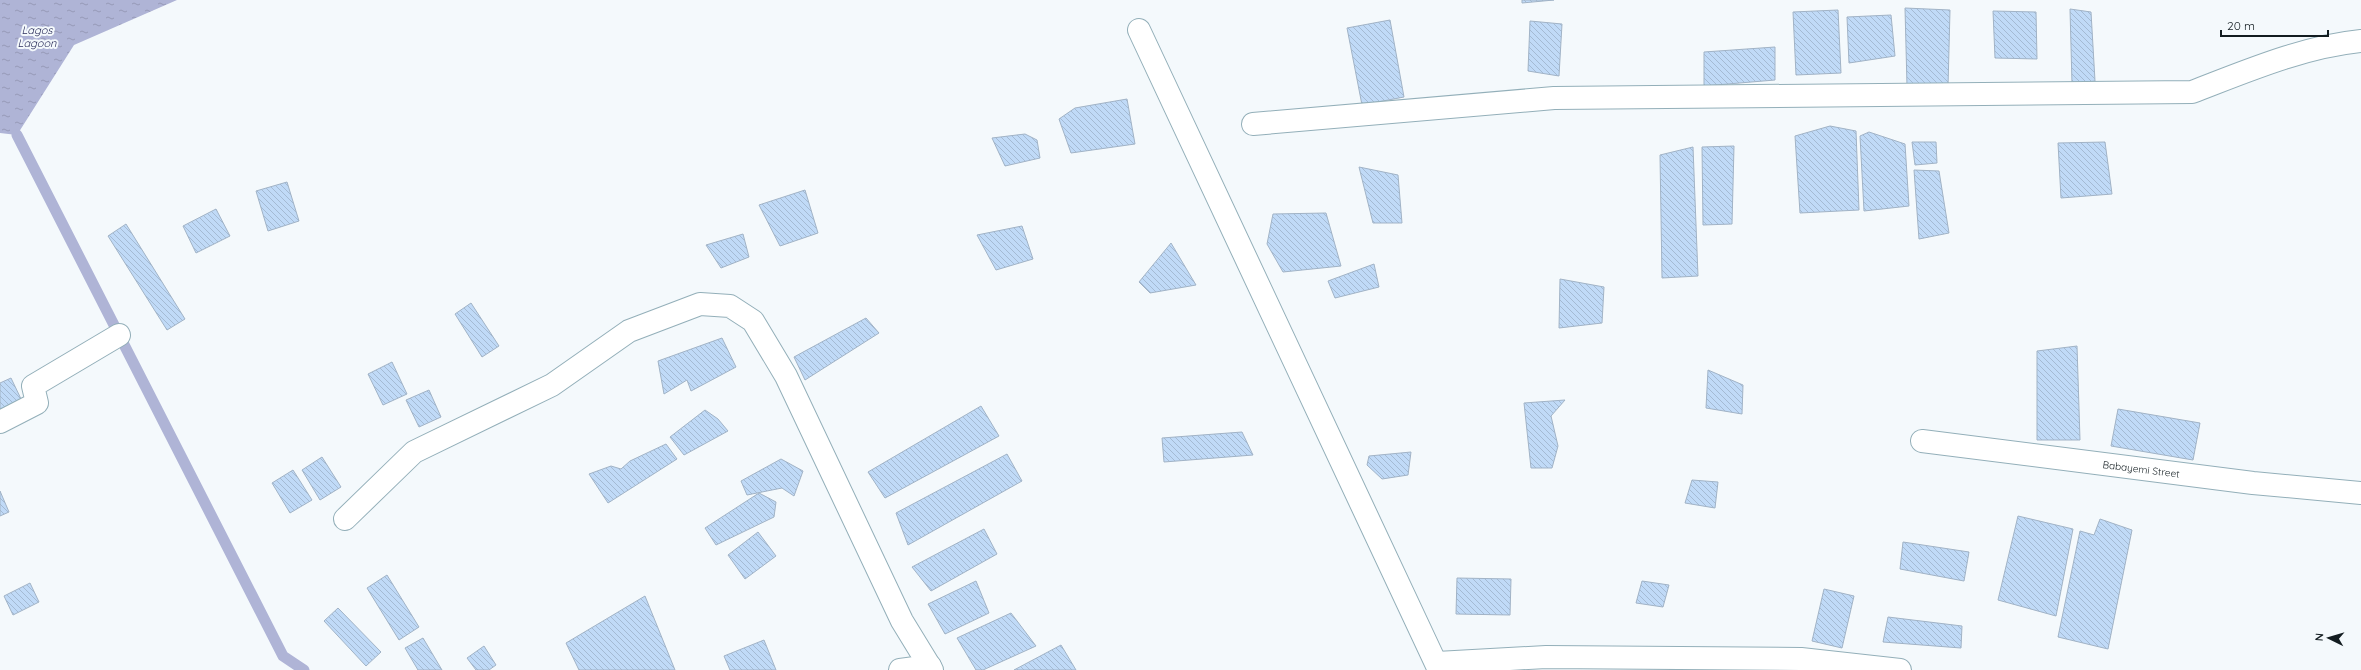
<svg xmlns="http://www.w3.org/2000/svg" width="2361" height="670" font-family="Quicksand,sans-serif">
  <defs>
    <pattern id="water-ripples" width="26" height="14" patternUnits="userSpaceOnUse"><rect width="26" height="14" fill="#afb4d6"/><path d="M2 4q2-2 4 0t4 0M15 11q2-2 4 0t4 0" fill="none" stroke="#969ab7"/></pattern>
    <pattern id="building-back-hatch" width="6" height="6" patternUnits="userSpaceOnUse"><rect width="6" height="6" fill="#c0daf7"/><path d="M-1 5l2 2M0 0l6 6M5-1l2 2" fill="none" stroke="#a4bad3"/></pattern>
  </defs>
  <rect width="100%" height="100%" fill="#f4f9fc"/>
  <!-- water -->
  <path fill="url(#water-ripples)" d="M0,0h177l-103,45 -57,90 -17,-2z"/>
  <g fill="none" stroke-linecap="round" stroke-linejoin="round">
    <!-- stream -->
    <path stroke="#afb4d6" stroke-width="11" d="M17,135l266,521 21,14"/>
  </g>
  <!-- building -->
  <path fill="url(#building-back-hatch)" stroke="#a1b3c6" d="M1522,0h32l-32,3z
    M1905,8l45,2 -2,77 -41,-1z
    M2070,9l21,3 4,69 -23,3z
    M1838,10l3,63 -45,2 -3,-63z
    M1993,11l43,1 1,47 -42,-1z
    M1891,15l4,41 -46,7 -2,-46z
    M1390,20l14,77 -42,8 -15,-77z
    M1530,21l32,3 -3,52 -31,-5z
    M1775,47v33l-71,6v-34z
    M1127,99l8,45 -64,9 -12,-34 16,-11z
    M1830,126l26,5 3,79 -59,3 -5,-77z
    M1869,132l36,12 4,62 -45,5 -4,-75z
    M1025,134l12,6 3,18 -35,8 -13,-28z
    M1912,142h24l1,21 -22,2z
    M2105,142l7,52 -51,4 -3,-55z
    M1734,146l-2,78 -29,1 -1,-78z
    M1693,147l5,129 -36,2 -2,-123z
    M1359,167l39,8 4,48h-29z
    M1914,170l25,1 10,62 -30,6z
    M287,182l12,39 -31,10 -12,-40z
    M805,190l13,43 -38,13 -21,-41z
    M216,209l14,27 -34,17 -13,-27z
    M1326,213l15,53 -58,6 -16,-28 6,-30z
    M126,224l59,95 -18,11 -59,-94z
    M1022,226l11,33 -37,11 -19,-35z
    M743,234l6,23 -28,11 -15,-23z
    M1171,243l25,42 -46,8 -11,-11z
    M1374,264l5,23 -44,11 -7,-17z
    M1560,279l44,8 -2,36 -43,5z
    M471,303l28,43 -17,11 -27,-43z
    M866,318l13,15 -74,47 -11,-23z
    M722,338l14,29 -45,24 -4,-11 -23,14 -6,-33z
    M2077,346l3,94h-43v-89z
    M392,362l15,32 -24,11 -15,-31z
    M1708,370l35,15 -1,29 -36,-6z
    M11,378l11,23 -22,11v-29z
    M429,390l12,27 -22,10 -13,-27z
    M1565,400l-14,16 7,30 -6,22h-21l-7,-65z
    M981,406l18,30 -114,62 -17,-26z
    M2118,409l82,14 -7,37 -82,-14z
    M705,410l13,9 10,12 -44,24 -14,-18z
    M1242,432l11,23 -89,7 -2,-24z
    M666,444l11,15 -69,44 -19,-29 22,-8 10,3 9,-8z
    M1411,452l-3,23 -26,4 -15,-14 2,-9z
    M1007,454l15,27 -114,64 -12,-32z
    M322,457l19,30 -21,13 -18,-30z
    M781,459l22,12 -9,25 -12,-8 -35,7 -6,-14z
    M293,470l19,30 -22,13 -18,-30z
    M1692,480l26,2 -3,26 -30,-5z
    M0,491l9,21 -9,4z
    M759,493l17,9 -2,15 -58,28 -11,-17z
    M2018,516l55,13 -17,87 -58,-16z
    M2100,519l32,11 -24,119 -50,-12 22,-106 14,4z
    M984,529l13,25 -66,37 -19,-24z
    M758,532l18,24 -31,23 -17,-24z
    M1903,542l66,10 -5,29 -64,-12z
    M387,575l32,52 -20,13 -32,-52z
    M1457,578l54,1 -1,36 -54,-1z
    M976,581l13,32 -44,21 -17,-30z
    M1642,581l27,4 -6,22 -27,-4z
    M30,583l9,19 -26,13 -9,-19z
    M1824,589l30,7 -12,52 -30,-7z
    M645,596l30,74h-96l-13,-27z
    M338,608l43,44 -15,14 -42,-45z
    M1011,613l25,33 -53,24h-7l-19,-32z
    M1888,617l74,9 -1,22 -78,-6z
    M423,638l19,32h-24l-13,-22z
    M764,640l12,30h-46l-6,-14z
    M1061,645l15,25h-62z
    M484,646l12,19 -7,5h-13l-9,-12z"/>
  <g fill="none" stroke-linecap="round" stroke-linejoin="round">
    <defs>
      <g id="street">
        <path d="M1139,30l300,640"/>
        <path d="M1253,124l301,-26 638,-6c55,-21 110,-45 169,-51"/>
        <path d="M0,422l37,-19 -4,-17 86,-51"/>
        <path id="s1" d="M1922,441l331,42 108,10"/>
        <path d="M345,519l69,-67 138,-67 77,-54 71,-27 30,2 23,15 33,55 116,245 30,49"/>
        <path d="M1437,663l109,-6 255,2 99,11"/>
        <path d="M900,670l30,-4"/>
      </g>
    </defs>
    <!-- street casing -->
    <use href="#street" stroke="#93afb9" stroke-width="24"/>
    <!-- street -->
    <use href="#street" stroke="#fff" stroke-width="22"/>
  </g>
  <g text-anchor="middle" stroke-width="4" stroke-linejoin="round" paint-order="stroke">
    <!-- street labels -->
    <g font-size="10" fill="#121c20" stroke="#f4f9fc">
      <text dy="4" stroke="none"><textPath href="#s1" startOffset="221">Babayemi Street</textPath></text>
    </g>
    <!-- water labels -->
    <g font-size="11" font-style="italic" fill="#2b2e5b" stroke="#f4f9fc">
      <text x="37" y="34">Lagos<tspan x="37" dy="13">Lagoon</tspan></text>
    </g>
  </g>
  <!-- north arrow -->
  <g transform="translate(2329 638) rotate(275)" stroke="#f4f9fc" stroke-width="3" paint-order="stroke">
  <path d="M0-3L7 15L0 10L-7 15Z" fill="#121c20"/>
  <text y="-6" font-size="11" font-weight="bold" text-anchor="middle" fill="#121c20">N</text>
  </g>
  <!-- scale -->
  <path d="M2221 30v6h107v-6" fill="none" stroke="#121c20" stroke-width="2"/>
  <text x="2227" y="30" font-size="12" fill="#121c20" stroke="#f4f9fc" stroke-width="3" paint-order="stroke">20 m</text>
</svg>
